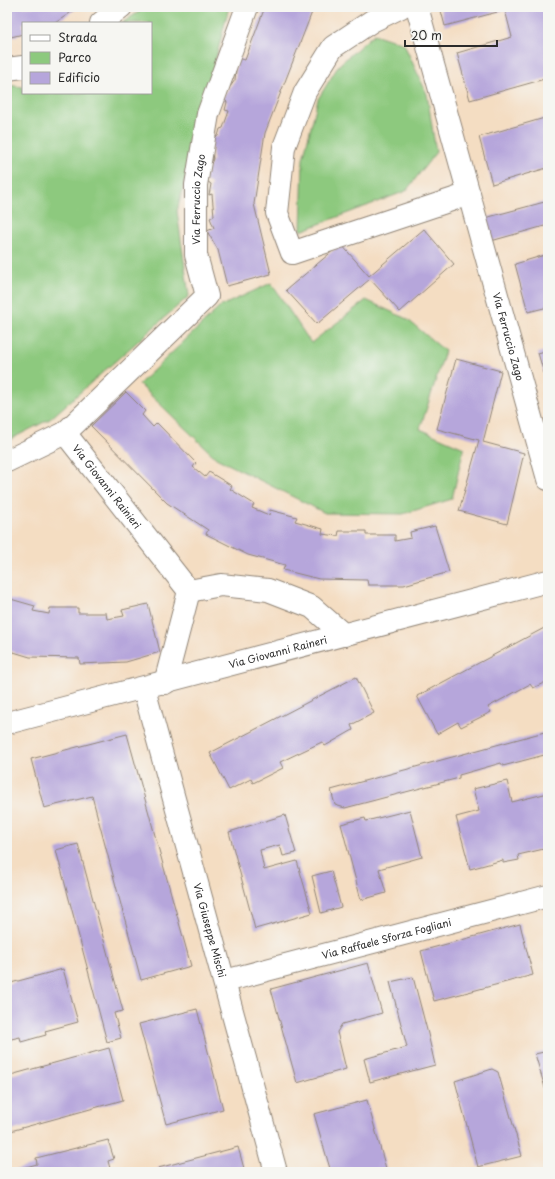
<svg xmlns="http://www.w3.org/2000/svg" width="555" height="1179" font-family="'Playpen Sans',sans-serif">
  <rect width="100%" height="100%" fill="#f6f6f2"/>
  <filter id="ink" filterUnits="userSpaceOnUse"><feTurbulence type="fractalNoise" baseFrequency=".025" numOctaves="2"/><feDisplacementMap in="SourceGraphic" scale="8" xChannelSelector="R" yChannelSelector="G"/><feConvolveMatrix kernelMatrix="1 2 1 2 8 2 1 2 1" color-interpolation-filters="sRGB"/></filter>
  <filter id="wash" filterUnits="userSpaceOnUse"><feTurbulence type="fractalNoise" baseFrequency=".012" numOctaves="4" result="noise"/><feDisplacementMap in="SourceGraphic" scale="16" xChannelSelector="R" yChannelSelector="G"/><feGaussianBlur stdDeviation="0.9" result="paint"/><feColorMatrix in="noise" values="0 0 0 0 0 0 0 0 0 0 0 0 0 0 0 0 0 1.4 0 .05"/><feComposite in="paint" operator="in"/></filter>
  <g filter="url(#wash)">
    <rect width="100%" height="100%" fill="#f4ddc2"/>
    <!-- green -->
    <path fill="#8dc97e" stroke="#5c7a54" d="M146,7h83l-52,204 12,85 -139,123 -43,22v-356l16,2v6h128v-70h-29z
      M374,34l30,10 23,50 9,58 -30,39 -105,40 2,-72 15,-60 21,-34z
      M271,283l40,60 55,-43 41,19 38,32 -25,78 44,19 -12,51 -49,15 -78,-1 -109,-55 -77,-74 82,-78z"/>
    <g id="blocks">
      <!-- building -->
      <path fill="#b6a6db" d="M7,7h72l-24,16h-32v11l-16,4z
        M265,7h49l-49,126 -11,71 17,70 -44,12 -9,-36 -11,-19 7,-3 -4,-10 4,-2 -2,-22 -3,1 2,-11 -7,-5 9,-20 -2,-21 7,-2 2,-7 3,-1 6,-17 -4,-1 2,-8 -5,-4 13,-18 2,-22 8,2z
        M440,7h108v71l-78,22 -13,-47 55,-16 -7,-27 -60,16z
        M548,117v54l-1,-3 -55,16 -13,-47z
        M548,201v24l-57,16 -6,-23z
        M424,229l30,35 -54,48 -30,-33 -53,45 -31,-34 55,-46 28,32z
        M548,254v53l-20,5 -13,-48z
        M548,350v37l-10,-34z
        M456,359l45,12 -18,71 41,11 -17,71 -48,-13 20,-71 -42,-11z
        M126,392l19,19 -3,4 11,12 4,-4 39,40 -3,4 12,10 4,-5 23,14 -2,3 24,15 -2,4 17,7 1,-5 27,7 -2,4 28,8 -1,5 16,2 1,-5h27v4h29v6l16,-3 -1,-6 25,-6 14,46 -45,13h-36l-1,-5 -48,-1 -36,-9 2,-5 -37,-10 -42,-21 2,-4 -41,-27 -76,-77z
        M7,598l28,8 -2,5 16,3 1,-6h28v5h28l1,6 17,-3 -2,-6 26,-6 12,48 -34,10 -46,2 -1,-6 -49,-1 -23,-7z
        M548,626v55l-15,7 -3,-4 -42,23 3,5 -30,15 -3,-5 -21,12 -20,-38z
        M356,677l18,36 -23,12 2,5 -28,16 -3,-4 -42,20 3,6 -30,15 -2,-4 -22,11 -19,-37z
        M548,731v23l-45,12 -2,-3 -42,12v3l-114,30 -10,-3 -4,-15z
        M127,734l64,232 -50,14 -49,-184 -48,12 -13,-49z
        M507,781l5,21 36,-9v55l-30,7 1,5 -16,3v-3l-33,9 -14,-52 23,-6 -6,-22z
        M410,810l12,47 -43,12 7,24 -25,7 -20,-76 24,-6 1,3z
        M285,815l11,38 -13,3 -3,-11 -20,5 4,20 33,-9 15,52 -57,16 -26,-97z
        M78,844l45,167 -9,2 7,25 -14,4 -51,-192z
        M331,871l10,36 -20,6 -9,-37z
        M520,924l13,51 -99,26 -13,-50z
        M368,963l14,50 -40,11 -5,8 9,37 -49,14 -26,-94z
        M63,969l15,53 -33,9 1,4 -25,7 -1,-5 -13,3v-56z
        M413,977l15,57 7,31 -65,17 -6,-23 43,-12 -17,-65z
        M197,1009l26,100 -57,15 -27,-100z
        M109,1048l14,52 -116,32v-56z
        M548,1051v47l-13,-44z
        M492,1069l6,3 24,84 -44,11 -23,-86z
        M367,1100l20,72h-56l-17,-58z
        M108,1140l6,19 -6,2 3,11h-103l29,-8 -1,-6z
        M238,1147l7,25h-86l-1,-4z"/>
    </g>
  </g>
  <g filter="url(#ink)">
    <use href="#blocks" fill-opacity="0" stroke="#908476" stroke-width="1"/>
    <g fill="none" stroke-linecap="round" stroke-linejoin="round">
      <defs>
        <g id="minor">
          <path d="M401,7l-29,14 -39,26 -28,45 -21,55 -7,66 15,40 177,-59"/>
          <path id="s1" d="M417,7l131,472"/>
          <path d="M101,23l20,-16"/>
          <path d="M7,69l16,-2"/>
          <path id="s2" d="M65,433l124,158 -24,92"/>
          <path id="s3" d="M7,461l58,-28 142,-137 -11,-41v-70l12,-71 39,-107"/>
          <path d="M189,591l32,-6 47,5 44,17 32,28"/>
          <path id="s4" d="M144,689l132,483"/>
          <path id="s5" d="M7,723l541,-142"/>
          <path id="s6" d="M225,981l323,-85"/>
        </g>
      </defs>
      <!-- minor casing -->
      <use href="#minor" stroke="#908476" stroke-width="24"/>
      <!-- minor -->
      <use href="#minor" stroke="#fff" stroke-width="22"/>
    </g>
  </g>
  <g text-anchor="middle" stroke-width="3" stroke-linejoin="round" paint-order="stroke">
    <!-- street labels -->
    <g font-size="10" fill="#2b2b2b" stroke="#f6f6f2">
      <text dy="4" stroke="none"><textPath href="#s3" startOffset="360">Via Ferruccio Zago</textPath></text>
      <text dy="4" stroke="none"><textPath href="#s1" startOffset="342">Via Ferruccio Zago</textPath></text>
      <text dy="4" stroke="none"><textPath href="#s2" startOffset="68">Via Giovanni Rainieri</textPath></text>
      <text dy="4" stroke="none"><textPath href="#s5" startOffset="280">Via Giovanni Raineri</textPath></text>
      <text dy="4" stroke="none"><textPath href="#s4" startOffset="250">Via Giuseppe Mischi</textPath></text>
      <text dy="4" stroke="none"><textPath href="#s6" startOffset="167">Via Raffaele Sforza Fogliani</textPath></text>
    </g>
  </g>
  <!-- margin -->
  <rect width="555" height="1179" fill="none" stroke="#f6f6f2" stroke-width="24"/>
  <!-- legend -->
  <rect x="22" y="22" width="130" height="72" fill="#f6f6f2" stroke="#a5a5a2"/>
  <rect x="30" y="35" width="20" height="6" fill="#ffffff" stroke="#a5a5a2"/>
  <text x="58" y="42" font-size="12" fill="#2b2b2b">Strada</text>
  <rect x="30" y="52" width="20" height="12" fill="#8dc97e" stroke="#a5a5a2"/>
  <text x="58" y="62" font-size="12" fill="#2b2b2b">Parco</text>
  <rect x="30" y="72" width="20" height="12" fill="#b6a6db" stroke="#a5a5a2"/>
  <text x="58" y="82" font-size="12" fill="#2b2b2b">Edificio</text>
  <!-- scale -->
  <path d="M405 40v6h92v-6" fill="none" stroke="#2b2b2b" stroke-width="2"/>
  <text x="411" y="40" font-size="12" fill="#2b2b2b" stroke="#f6f6f2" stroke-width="3" paint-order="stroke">20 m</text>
</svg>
